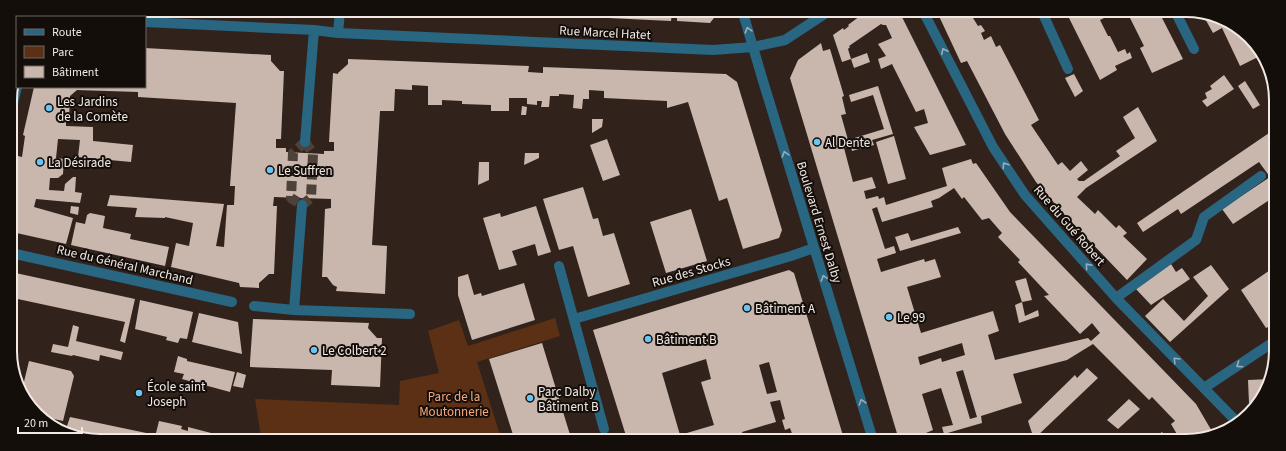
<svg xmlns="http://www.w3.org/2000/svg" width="1286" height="451" font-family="'Source Sans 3',sans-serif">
  <rect width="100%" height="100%" fill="#31231c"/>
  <!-- green -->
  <path fill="#5b3014" d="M555,318l5,18 -83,26 24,76 -240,-1 -6,-38 144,6 1,-24 39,-8 -11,-42 31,-11 9,26z"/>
  <!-- building -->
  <path fill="#c9b7ad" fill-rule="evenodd" d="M497,12h38v3l-38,-2z
    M545,12h127l-1,9 -126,-6z
    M677,12l40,1v1l-7,9 -33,-2z
    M864,13h36l66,132 -36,10 -16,-28 14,-4 -4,-14 -8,3 -24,-48 -11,5 -3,-10 8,-3 -8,-12 14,-6 -6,-13h-3l-2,-1 -32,22 1,1 -2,2 3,10 -9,3 -9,-27 10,-7 1,2 5,-4 -1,-1z
    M938,14h44l-9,4 5,8 3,-1 4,6 -4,2 3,7 7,-4 5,11 4,-2 39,75 -8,5 27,40 4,-3 8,9 11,-10 7,9 -11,9 2,2h5l36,-25 -4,-5 19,-13 -12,-21 15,-10 19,34 -71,47 -9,9 18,17 3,-4 18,18 3,-3 8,8 -4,3 24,23 -20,21 -65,-68 -26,-30 -31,-48 -38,-73 -6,2z
    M1017,14h9l-7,4z
    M1067,14h38l1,3 -6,3 8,16h2l8,16 7,-3 2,5 3,-2 2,6 -17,8 2,4 -17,10z
    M1128,14h32l23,45 -31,14 -12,-25 4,-2z
    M1203,15h11l40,26 6,15 -20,10 -18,-38 -9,5z
    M821,43l2,8 7,-2 14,47 -2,1 4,17 -5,1 7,25 36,-11 -11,-34 -22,7 -2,-7 29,-9 15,48 -21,6 2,5 -12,3 -10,3 -1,-5 -7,2 9,34 19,-5 4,11 -12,3 2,8 12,-3 1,3 5,-2 2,8 61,-19 -5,-18 29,-9 2,5 3,-1 34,49 186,192 17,29 -22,8h-10l-10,-17 4,-3 -23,-24 -3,3 -56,-56 -26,16 -54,14 9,29 -41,13 1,7 -38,11 -2,-7 11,-2 -12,-37 -19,6 11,36 -7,3 2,7h-29l-109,-362 8,-18zM954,188l8,11 2,-2 18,23 7,-2 13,15 -4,4 22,23 -2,2 31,33 -5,1 36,38 12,-11 8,10 -9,8 -3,-3 -93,22 -7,-25 11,-4 -6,-20 -72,22 -14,-46 34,-10 -6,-18 -10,3 -1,-3 -43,13 -4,-13 19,-6 -2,-7 -9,3 -13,-40 5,-2 5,15 51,-15 -2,-6 8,-3zM962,343l3,12 -23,7 -1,-4 -21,7 -2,-8zM963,370l14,47 -7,2 -14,-47z
    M145,48l126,7v6l9,10h4l-3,68h-5v9h10v4l38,2v-3h10v-9h-5l4,-69 5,1v-1l10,-9v-5l181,7 -1,6 15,1v-6l183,7 11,8 45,148 -3,8 -36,11 -16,-51 -8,3 -31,-99 -21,6v-7l-63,-3v-7l-15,-1v9h-6l-1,10 -9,-1 1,-13 -15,-1v2h-9l-1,11h-8l1,-6h-5v4l-10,-1v-6h-18v13h-18v-6l-29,-1v-3l-20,-1v5h-14v-19l-16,-1v5l-17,-1 -1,22h-14l-8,134 15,1 -2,48 -49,-3 1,-4 -4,-2 -6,-8h-5l3,-68 6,-1v-9l-57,-2 -1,9h4l-3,68h-5l-10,9v5l-19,-1 -1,-4 -68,-16 5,-24 13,3 4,-23 -28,-6v1l-30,-1 2,-9 -30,-2 3,-11 114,9 -8,42 8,1 3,-42h7l1,-19h-5l6,-83 -98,-6v-5l-61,-2 -7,6 -1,24h-3v6l27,1v14l40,4 -2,17 -53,-5 2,-17 -22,-1 -2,19 8,1 -1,15 -5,4h-8l-1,12 15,1 1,-7 8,-7h3l-1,15 7,1 -2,10 -44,-4 -2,8 39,11 -7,26 -54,-12 -1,-43v-2h3l2,-21 2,-10 4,1 3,-21 -2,-1 11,-48h111z
    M867,53l3,9 -16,6 -3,-9z
    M1074,74l9,17 -8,6 -10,-19z
    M1224,75l10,14 -27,18 -5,-6 5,-3 -2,-5 7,-4 -2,-3z
    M1245,81l15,24 -7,4 -15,-23z
    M522,106l5,1 -1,8h-5z
    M592,119h11l-1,8 -10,6z
    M1275,129l-1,68 -41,27 -11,-15 48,-32 -11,-15 -78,52 -3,-5 -35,23 -6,-9z
    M894,136l12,43 -18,5 -12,-42z
    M607,139l13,36 -17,6 -13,-36z
    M525,153h14v5l-15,7z
    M479,162h10v18l-11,5z
    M583,187l10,32 5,-1 5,18 11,-3 16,51 -42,13 -15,-51 -14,4 -16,-51z
    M71,206l8,1 -1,8 -8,-2z
    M536,206l15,46 -13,4 -3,-12 -23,7 5,14 -18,5 -16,-52 17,-5 1,4z
    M691,209l16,52 -41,12 -16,-51z
    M90,213l15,3 -2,12 28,6 -1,5 39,8 -4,19 -94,-21 5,-23 9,2 2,-9z
    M958,227l3,6 -61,18 -5,-14 13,-4 3,8z
    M1171,264l5,8 6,-4 8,11 -39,26 -16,-17z
    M1211,265l18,24 -59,53 -25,-26 18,-17 21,22 24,-25 -15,-19z
    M1273,268l-1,57 -6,3 -25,-38z
    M789,270l5,3 50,166h-50l-4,-11 -5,2 -3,-10 3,-1 -5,-19 -10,2 6,20 -34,10 2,7h-117l-34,-109zM706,359l5,20 -10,3 13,43 -34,10 -18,-62zM769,362l8,30 -10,2 -8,-29z
    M11,272l124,27 -10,44 -5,-2 5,-19 -112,-24h-2z
    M468,274l6,21 7,-2 1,3 42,-13 11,37 -63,20 -14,-45v-18z
    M1026,278l6,22 -10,2 -7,-21z
    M140,300l53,12 -6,27 -7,-1 -2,5 -12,-3 1,-3 -32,-8z
    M1022,302l3,14 13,-6 1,6 -20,7 -4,-18z
    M199,313l39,9 4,32 -50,-12z
    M253,319l116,4 -1,5 9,10h5l-2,49 -49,-2 1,-15 -82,-3v-5z
    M73,325l6,2 -3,14 47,11 -2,8 -21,-5 -1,6 -26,-6 -1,1 -21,-4 2,-8 15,3z
    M542,343l29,95h-57l-25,-79z
    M178,356l9,3v2l48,11 -5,20 -48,-13 2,-5 -10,-2z
    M29,361l42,10 3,5 -11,45 -22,-5 -8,-6 -11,-20z
    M1087,368l11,10 -64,61 -6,-18 47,-46 2,3z
    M237,372l9,3 -3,13 -10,-2z
    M1271,379l-16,24h-6l-1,-23z
    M1129,399l11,10 -22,20 -11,-9z
    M70,417l81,17 -1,3 -54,-1 -30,-7z
    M159,421l23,5 -1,3 7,2v-4l23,6v4h-56z
    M1162,432l5,6 -3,3h-9l-2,-2z
    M1082,436l4,4h-8z"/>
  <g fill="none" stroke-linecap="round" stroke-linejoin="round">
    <!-- minor-tunnel -->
    <path stroke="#4e413a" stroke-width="10" stroke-dasharray="10 5" stroke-linecap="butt" d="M305,142l8,12 -2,44 -9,7 -11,-7 2,-45z"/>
    <!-- minor -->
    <path stroke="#286682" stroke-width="10" d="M743,13l20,68 110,359
      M924,13l69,134 32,48 91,103 122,125
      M1043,14l25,55
      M1177,15l17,34
      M145,22l169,8 24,3 375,17 40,-3 32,-7 41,-27
      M338,33l2,-22
      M10,115l7,-28
      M305,142l9,-112
      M302,205l-8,105 116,4
      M11,253l221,49
      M559,266l45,163
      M1116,298l80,-58 8,-23 57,-41
      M254,306l40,4
      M574,319l217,-63 23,-8
      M1204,388l68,-45"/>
  </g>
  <!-- one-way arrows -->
  <defs><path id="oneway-chevron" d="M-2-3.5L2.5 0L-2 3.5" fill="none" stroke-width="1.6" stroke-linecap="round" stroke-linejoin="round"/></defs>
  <g stroke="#98aeb8">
    <use href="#oneway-chevron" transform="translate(748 30) rotate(-106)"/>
    <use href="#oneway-chevron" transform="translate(944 51) rotate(-117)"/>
    <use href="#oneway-chevron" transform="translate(785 154) rotate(-107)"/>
    <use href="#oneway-chevron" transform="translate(1005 165) rotate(-124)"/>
    <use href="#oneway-chevron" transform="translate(1088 266) rotate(-131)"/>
    <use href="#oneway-chevron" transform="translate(824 278) rotate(-107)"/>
    <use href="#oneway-chevron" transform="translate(1176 360) rotate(-134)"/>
    <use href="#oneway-chevron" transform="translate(1239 365) rotate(146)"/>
    <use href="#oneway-chevron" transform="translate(862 402) rotate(-107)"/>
  </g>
  <!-- markers -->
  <g fill="#68c4f0" stroke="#140e0b" stroke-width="1.5">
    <circle cx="49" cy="108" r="4"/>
    <circle cx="817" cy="142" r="4"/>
    <circle cx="40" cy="162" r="4"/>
    <circle cx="270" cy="170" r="4"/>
    <circle cx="747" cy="308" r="4"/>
    <circle cx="889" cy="317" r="4"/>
    <circle cx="648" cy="339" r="4"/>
    <circle cx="314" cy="350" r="4"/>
    <circle cx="139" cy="393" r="4"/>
    <circle cx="530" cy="398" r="4"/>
  </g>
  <g text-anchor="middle" stroke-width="4" stroke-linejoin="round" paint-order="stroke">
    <!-- street labels -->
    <g font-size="13" fill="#f3e9e4" stroke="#140e0b">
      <text transform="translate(605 32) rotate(3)" y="5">Rue Marcel Hatet</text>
      <text transform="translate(820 222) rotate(73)" y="5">Boulevard Ernest Dalby</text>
      <text transform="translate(1070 225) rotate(49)" y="5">Rue du Gué Robert</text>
      <text transform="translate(125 264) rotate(13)" y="5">Rue du Général Marchand</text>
      <text transform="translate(691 271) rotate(-16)" y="5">Rue des Stocks</text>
    </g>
    <!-- poi labels -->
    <g font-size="13" fill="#f3e9e4" stroke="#140e0b" text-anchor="start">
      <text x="57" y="106">Les Jardins<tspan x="57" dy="15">de la Comète</tspan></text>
      <text x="825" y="147">Al Dente</text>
      <text x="48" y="167">La Désirade</text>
      <text x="278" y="175">Le Suffren</text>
      <text x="755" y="313">Bâtiment A</text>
      <text x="897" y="322">Le 99</text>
      <text x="656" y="344">Bâtiment B</text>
      <text x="322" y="355">Le Colbert 2</text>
      <text x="147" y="391">École saint<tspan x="147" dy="15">Joseph</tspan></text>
      <text x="538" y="396">Parc Dalby<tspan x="538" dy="15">Bâtiment B</tspan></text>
    </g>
    <!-- park labels -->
    <g font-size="13" fill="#f9a979" stroke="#140e0b">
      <text x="454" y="401">Parc de la<tspan x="454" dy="15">Moutonnerie</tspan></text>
    </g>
  </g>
  <!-- crop -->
  <path d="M0 0H1286V451H0ZM100 17H1186A83 83 0 0 1 1269 100V351A83 83 0 0 1 1186 434H100A83 83 0 0 1 17 351V100A83 83 0 0 1 100 17Z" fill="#140e0b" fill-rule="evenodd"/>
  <path fill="none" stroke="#f3e9e4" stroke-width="2" d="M100 17H1186A83 83 0 0 1 1269 100V351A83 83 0 0 1 1186 434H100A83 83 0 0 1 17 351V100A83 83 0 0 1 100 17Z"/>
  <!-- legend -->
  <rect x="16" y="16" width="130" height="72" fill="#140e0b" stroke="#6d6662"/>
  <rect x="24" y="29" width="20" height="6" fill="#286682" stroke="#6d6662"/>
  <text x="52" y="36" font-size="12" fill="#f3e9e4">Route</text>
  <rect x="24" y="46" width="20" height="12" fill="#5b3014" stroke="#6d6662"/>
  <text x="52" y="56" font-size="12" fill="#f3e9e4">Parc</text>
  <rect x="24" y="66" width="20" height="12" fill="#c9b7ad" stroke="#6d6662"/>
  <text x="52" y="76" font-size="12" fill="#f3e9e4">Bâtiment</text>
  <!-- scale -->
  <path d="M18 427v6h64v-6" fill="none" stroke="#f3e9e4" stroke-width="2"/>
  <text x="24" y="427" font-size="12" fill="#f3e9e4" stroke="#140e0b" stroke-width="3" paint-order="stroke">20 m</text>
</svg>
